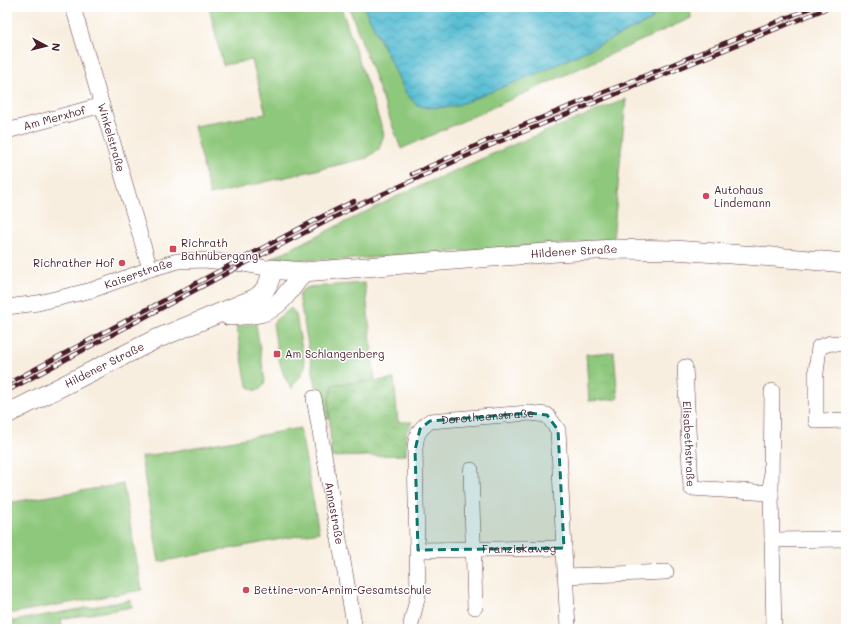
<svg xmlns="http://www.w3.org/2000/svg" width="853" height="636" font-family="Mali,sans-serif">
  <defs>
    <pattern id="park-crowns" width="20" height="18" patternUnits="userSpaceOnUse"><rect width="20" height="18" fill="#8ec87c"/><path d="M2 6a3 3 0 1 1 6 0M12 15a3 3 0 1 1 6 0" fill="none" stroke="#7cab6b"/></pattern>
    <pattern id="water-waves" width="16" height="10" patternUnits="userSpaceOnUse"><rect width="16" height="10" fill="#56bdd3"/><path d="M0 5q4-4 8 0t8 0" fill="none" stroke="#4999ab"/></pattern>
  </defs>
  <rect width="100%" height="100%" fill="#fff"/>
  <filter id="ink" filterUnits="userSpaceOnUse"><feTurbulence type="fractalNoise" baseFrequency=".025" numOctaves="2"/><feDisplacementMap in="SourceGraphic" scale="8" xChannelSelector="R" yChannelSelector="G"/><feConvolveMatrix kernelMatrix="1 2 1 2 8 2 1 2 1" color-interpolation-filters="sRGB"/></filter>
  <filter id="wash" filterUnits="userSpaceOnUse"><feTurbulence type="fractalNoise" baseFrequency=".012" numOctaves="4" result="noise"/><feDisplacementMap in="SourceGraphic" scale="16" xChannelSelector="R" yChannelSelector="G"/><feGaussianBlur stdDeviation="0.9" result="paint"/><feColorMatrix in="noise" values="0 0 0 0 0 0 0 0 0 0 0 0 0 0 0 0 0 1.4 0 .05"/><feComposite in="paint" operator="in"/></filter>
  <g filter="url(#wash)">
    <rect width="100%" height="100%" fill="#f8eedf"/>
    <!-- green -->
    <path fill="#8ec87c" stroke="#6c7454" d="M209,7h132l43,127 -5,15 -12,9 -157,37 -16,-69 72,-12 -14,-54 -29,5z
      M349,7h15l42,86 245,-73 3,-13h36l1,11 -290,131z
      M626,99l-13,141 -272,20 -71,-1 134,-66 111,-49z
      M365,283l10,98 -42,4 -4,15v18l-7,1 -23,-123 3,-6 7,-3z
      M291,308l5,7 9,52 -4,9 -7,7 -2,5c-14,-15 -15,-43 -19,-64 3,-7 12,-10 18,-16z
      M256,324l9,57c-3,11 -11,12 -18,4l-11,-59z
      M300,428l19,104 -160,30 -18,-105z
      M123,484l19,106 -135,24v-111z
      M131,600l1,7 -71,12 1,8 -1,2h-54v-7z"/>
    <!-- park -->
    <path fill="url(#park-crowns)" stroke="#6c7454" d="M614,352l4,47 -29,2 -3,-47z
      M394,379l4,43h14l-6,10v23l-75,2 -2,-57 4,-15z"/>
    <!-- water -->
    <path fill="url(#water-waves)" stroke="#506e7f" d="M364,7h290l-2,13 -111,52 -88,35 -26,1 -11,-3 -10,-12z"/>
  </g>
  <g filter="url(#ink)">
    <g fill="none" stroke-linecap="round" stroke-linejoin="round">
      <defs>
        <g id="minor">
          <path id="s1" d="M73,7l77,262"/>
          <path id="s2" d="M7,131l95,-26"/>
          <path id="s3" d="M7,307l31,-4 54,-13 58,-21 28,-8 26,-1 40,4 28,5"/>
          <path d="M846,344l-15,-1 -12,4 -3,26v48l30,-1"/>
          <path id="s4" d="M685,367l6,121 80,5"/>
          <path d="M772,391l-1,102 3,136"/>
          <path id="s5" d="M314,398l41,231"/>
          <path d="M471,470l4,137"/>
          <path d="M772,540l74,-1"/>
          <path id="s6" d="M418,550l146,-2"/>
          <path d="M566,576l100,-4"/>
          <path id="s7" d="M411,629v-5l7,-29 -3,-145c1,-15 2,-19 15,-29l99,-8 18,2 11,15 10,199"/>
        </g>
        <g id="major">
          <path d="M229,316c10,-1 21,-1 31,-3 20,-5 32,-26 43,-41"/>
          <path id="s8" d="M7,414l147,-74 102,-42c11,-8 14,-16 16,-29l31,3 254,-20 59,-3 58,1 100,7 72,6"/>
        </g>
      </defs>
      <!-- minor casing -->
      <use href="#minor" stroke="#643e46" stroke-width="16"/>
      <!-- major casing -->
      <use href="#major" stroke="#643e46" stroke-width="20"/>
      <!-- minor -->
      <use href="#minor" stroke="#fff" stroke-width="15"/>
      <!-- major -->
      <use href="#major" stroke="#fff" stroke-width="19"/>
      <defs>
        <path id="rail" d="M412,174l97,-43 304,-124
          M7,384l227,-121 89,-47 31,-15
          M7,391l237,-127 116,-60 136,-61 334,-136"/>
      </defs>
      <!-- rail casing -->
      <use href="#rail" stroke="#4a1f2b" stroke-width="4.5"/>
      <!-- rail -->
      <use href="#rail" stroke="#fff" stroke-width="3" stroke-dasharray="9" stroke-linecap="butt"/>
    </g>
  </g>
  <!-- marked area -->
  <path fill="#0f766e" fill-opacity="0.2" stroke="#0f766e" stroke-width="3" stroke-dasharray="8 5" stroke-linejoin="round" d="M529,413l18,2 11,15 6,118 -146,2 -3,-100 5,-21 10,-8z"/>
  <!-- markers -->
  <g fill="#d1495b" stroke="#fff" stroke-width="1.5">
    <circle cx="706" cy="196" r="4"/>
    <rect x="169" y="245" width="8" height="8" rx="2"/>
    <circle cx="122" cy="263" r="4"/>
    <rect x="273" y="350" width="8" height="8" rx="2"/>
    <circle cx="246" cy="590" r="4"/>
  </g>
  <g text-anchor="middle" stroke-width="3" stroke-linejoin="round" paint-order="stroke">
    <!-- street labels -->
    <g font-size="11" fill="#4a1f2b" stroke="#fff">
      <text dy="4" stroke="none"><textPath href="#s2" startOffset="49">Am Merxhof</textPath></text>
      <text dy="4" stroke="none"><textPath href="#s1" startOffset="136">Winkelstraße</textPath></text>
      <text dy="4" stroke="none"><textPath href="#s8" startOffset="612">Hildener Straße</textPath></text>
      <text dy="4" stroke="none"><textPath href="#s3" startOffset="136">Kaiserstraße</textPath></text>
      <text dy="4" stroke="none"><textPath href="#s8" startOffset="109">Hildener Straße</textPath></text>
      <text dy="4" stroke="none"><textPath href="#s7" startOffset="272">Dorotheenstraße</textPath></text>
      <text dy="4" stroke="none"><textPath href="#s4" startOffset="77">Elisabethstraße</textPath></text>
      <text dy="4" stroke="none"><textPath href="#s5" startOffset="117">Annastraße</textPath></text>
      <text dy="4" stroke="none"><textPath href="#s6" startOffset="101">Franziskaweg</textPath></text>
    </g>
    <!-- poi labels -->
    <g font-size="11" fill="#4a1f2b" stroke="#fff" text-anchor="start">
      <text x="714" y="194">Autohaus<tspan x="714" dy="13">Lindemann</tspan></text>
      <text x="181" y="247">Richrath<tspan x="181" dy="13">Bahnübergang</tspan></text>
      <text x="114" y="267" text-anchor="end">Richrather Hof</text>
      <text x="285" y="358">Am Schlangenberg</text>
      <text x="254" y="594">Bettine-von-Arnim-Gesamtschule</text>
    </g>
  </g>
  <!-- margin -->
  <rect width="853" height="636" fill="none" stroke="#fff" stroke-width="24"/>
  <!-- north arrow -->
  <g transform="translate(46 46) rotate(97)" stroke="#ffffff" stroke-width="3" paint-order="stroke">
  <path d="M0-3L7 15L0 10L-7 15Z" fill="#4a1f2b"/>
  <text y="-6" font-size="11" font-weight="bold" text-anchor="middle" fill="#4a1f2b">N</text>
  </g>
</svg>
